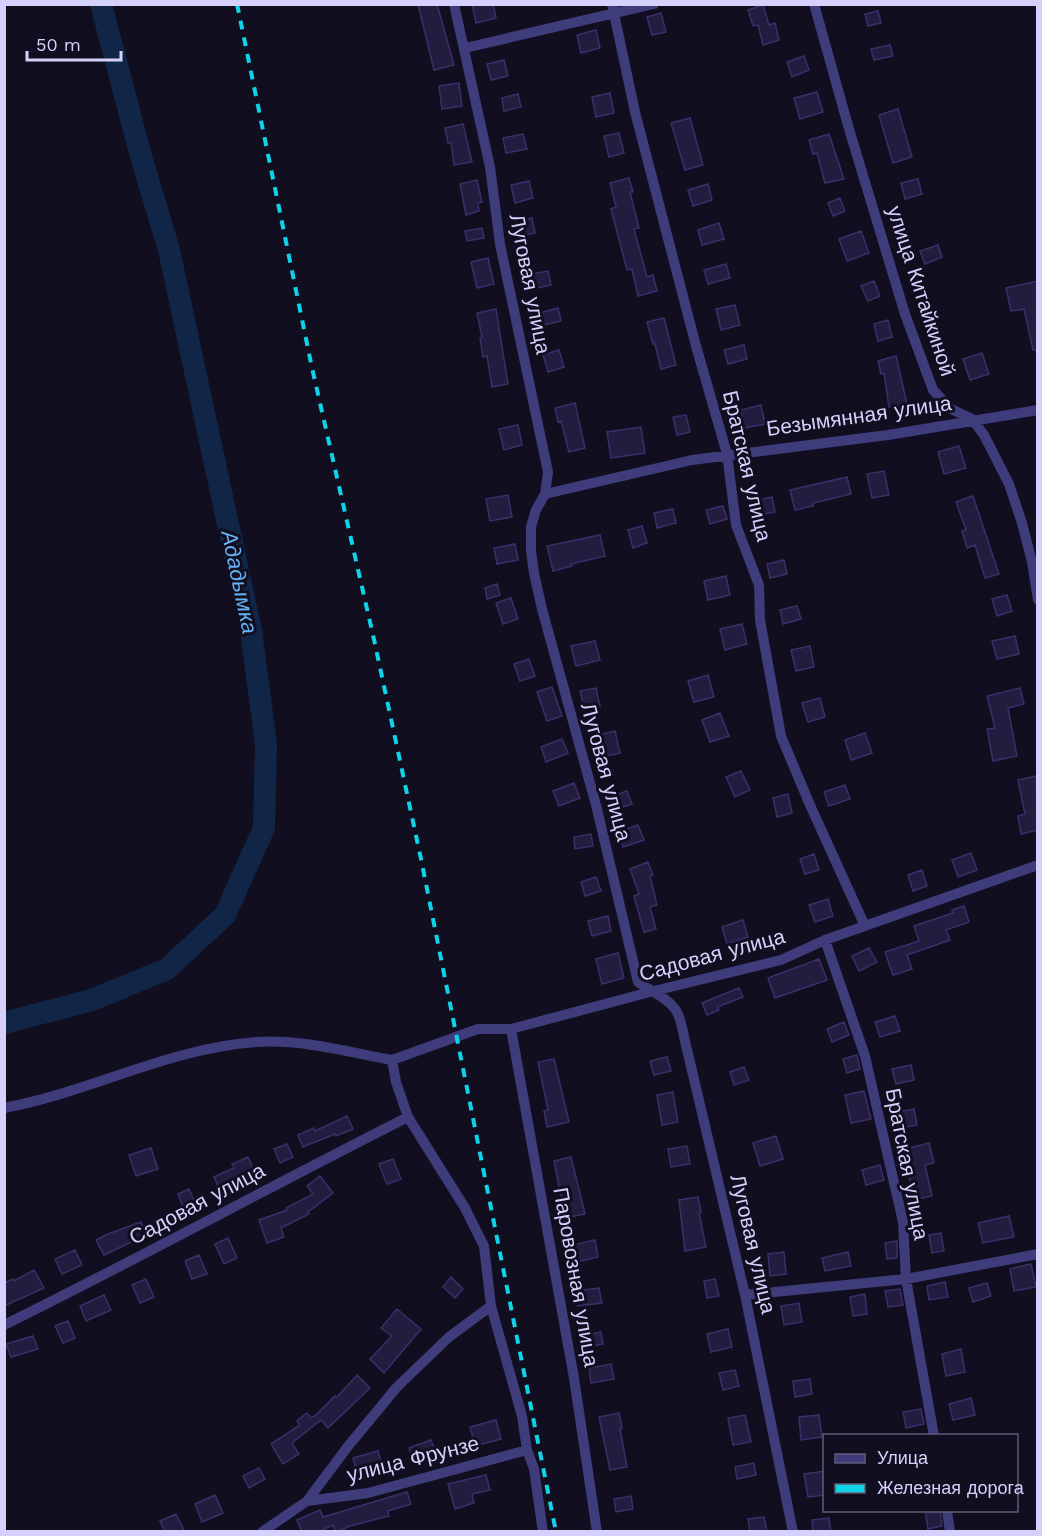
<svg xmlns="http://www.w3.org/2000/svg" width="1042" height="1536" font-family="'Work Sans',sans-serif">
  <rect width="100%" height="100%" fill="#110e20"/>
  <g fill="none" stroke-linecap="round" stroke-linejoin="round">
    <!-- river -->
    <path stroke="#112646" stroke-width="22" d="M4,1023l88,-23 75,-31 58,-54 39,-87 2,-84 -15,-113 -82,-381 -29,-97 -39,-149"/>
  </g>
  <!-- building -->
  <path fill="#231c3f" stroke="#3b2f6a" stroke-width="1.5" d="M418,4h19l17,61 -20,5z
    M472,4h21l3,14 -20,5z
    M763,5l6,20 6,-2 4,17 -16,5 -5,-20 -5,1 -5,-16z
    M878,11l3,12 -13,3 -3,-12z
    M661,13l5,19 -14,3 -5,-18z
    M596,30l4,18 -19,5 -4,-18z
    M890,45l3,11 -19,4 -3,-11z
    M804,56l5,14 -17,7 -5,-15z
    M504,60l4,16 -17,4 -4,-16z
    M459,83l3,23 -20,3 -3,-23z
    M817,92l6,20 -23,7 -6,-21z
    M610,93l4,20 -18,4 -4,-20z
    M518,94l3,13 -17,4 -2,-13z
    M898,109l14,48 -19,6 -14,-48z
    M690,118l13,47 -18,5 -14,-47z
    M463,124l9,38 -18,3 -3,-22h-3l-3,-15z
    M619,133l5,20 -15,4 -5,-21z
    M523,134l4,15 -21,4 -3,-15z
    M829,134l15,45 -19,4 -8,-30 -4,1 -4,-14z
    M629,178l4,14h-3l9,36 -5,1 13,48 6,-2 4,16 -19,5 -6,-27 -5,1 -16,-61 5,-2 -6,-24z
    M918,179l4,15 -17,5 -4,-16z
    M477,180l5,22 -4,1 1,8 -13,4 -6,-31z
    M529,181l4,17 -18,5 -4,-18z
    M708,184l4,16 -19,6 -5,-16z
    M840,198l5,13 -12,5 -5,-13z
    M532,218l3,15 -15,3 -2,-15z
    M719,223l5,16 -22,6 -4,-15z
    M482,228l2,10 -17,3 -2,-10z
    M861,231l8,22 -22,8 -8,-22z
    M938,245l4,12 -17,7 -5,-13z
    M488,258l6,26 -17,4 -6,-26z
    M726,264l4,14 -22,6 -4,-14z
    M548,271l3,14 -18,4 -3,-15z
    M874,281l6,15 -12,5 -7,-15z
    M1038,281v69h-5l-9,-41 -13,2 -5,-23z
    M735,305l5,20 -19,5 -5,-21z
    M558,308l3,13 -22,5 -3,-12z
    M496,309l12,75 -16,3 -5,-31 -4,1 -3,-19 2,-1 -5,-24z
    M664,318l12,47 -15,4 -6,-25h-2l-6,-22z
    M888,320l4,17 -14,4 -4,-17z
    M744,345l3,14 -19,5 -4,-14z
    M559,350l5,17 -16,5 -5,-17z
    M982,353l7,21 -19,6 -7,-21z
    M896,356l11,48 -18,3 -5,-34 -3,1 -3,-13z
    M575,403l10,45 -16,4 -8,-31 -3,1 -3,-14z
    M761,405l4,19 -21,4 -3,-18z
    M686,415l4,17 -13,3 -4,-18z
    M518,425l4,20 -18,5 -5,-21z
    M641,427l4,26 -34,5 -4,-26z
    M959,446l7,22 -22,6 -6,-22z
    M884,471l5,24 -17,3 -5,-24z
    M847,477l4,17 -38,9v3l-18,4 -5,-20z
    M508,495l4,22 -22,4 -4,-22z
    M973,496l26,78 -14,4 -10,-33 -8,3 -5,-17 4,-1 -10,-28z
    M772,497l3,15 -16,3 -4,-14z
    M723,506l4,13 -17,5 -4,-14z
    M673,509l3,14 -19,5 -3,-15z
    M642,526l5,17 -14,5 -5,-18z
    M600,535l5,21 -34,8 1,2 -19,5 -6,-25z
    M515,544l3,16 -21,4 -3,-16z
    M784,560l3,14 -17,4 -3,-14z
    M726,576l4,19 -22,5 -4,-19z
    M497,584l3,11 -13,4 -2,-11z
    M1007,595l5,16 -15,5 -5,-17z
    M511,598l7,21 -15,5 -7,-21z
    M797,606l4,13 -18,5 -3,-14z
    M742,624l5,20 -22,6 -5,-21z
    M1015,636l4,18 -22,5 -5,-18z
    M595,641l5,19 -24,6 -5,-20z
    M810,646l4,21 -18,4 -5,-21z
    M529,659l6,17 -15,5 -6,-17z
    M708,675l6,22 -20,5 -6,-21z
    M552,687l10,29 -15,5 -10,-29z
    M596,688l4,19 -15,4 -5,-20z
    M1020,688l4,16 -16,4 9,48 -24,5 -6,-32 8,-1 -8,-32z
    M820,698l5,19 -17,5 -6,-19z
    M720,713l9,23 -19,6 -8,-22z
    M615,731l5,22 -21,5 -5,-22z
    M865,733l7,20 -21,7 -6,-20z
    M562,739l6,14 -22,9 -5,-15z
    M741,771l9,19 -15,7 -9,-20z
    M1036,776l2,54 -17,4 -3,-18 7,-2 -7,-34z
    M574,783l6,15 -21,8 -6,-15z
    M845,785l5,14 -21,7 -5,-14z
    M627,791l5,13 -18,6 -4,-13z
    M788,794l4,19 -15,4 -4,-19z
    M638,825l6,15 -21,7 -5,-15z
    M591,834l2,12 -18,3 -1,-12z
    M971,853l6,17 -19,7 -6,-17z
    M814,854l5,16 -14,4 -5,-15z
    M648,862l5,13 -3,1 7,29 -7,2 6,22 -12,3 -10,-36 5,-2 -9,-25z
    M922,870l5,16 -14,5 -5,-16z
    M596,877l5,14 -16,5 -4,-14z
    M828,899l5,17 -18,6 -6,-17z
    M964,906l5,16 -23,8 4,10 -43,15 5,14 -19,6 -8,-23 34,-11 -5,-15 39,-13 -1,-3z
    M608,916l3,15 -19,5 -4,-15z
    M743,920l5,17 -21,7 -5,-17z
    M869,948l8,14 -18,9 -7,-15z
    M618,953l6,25 -22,6 -6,-25z
    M819,959l8,21 -52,18 -7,-20z
    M739,988l4,9 -26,10 2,3 -12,5 -5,-12z
    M895,1016l5,15 -20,6 -5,-15z
    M844,1022l5,13 -17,7 -5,-13z
    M857,1055l3,14 -13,4 -4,-14z
    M667,1057l4,14 -17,4 -4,-14z
    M554,1059l15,63 -22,5 -3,-16 4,-1 -10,-48z
    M911,1065l3,15 -18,4 -4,-15z
    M744,1067l5,13 -15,5 -4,-13z
    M864,1091l7,28 -20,4 -6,-28z
    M673,1092l5,30 -16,3 -5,-30z
    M914,1109l3,16 -17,3 -2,-16z
    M347,1116l6,13 -17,7 -1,-2 -32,13 -5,-12 16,-7 1,3z
    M776,1136l7,23 -23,7 -7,-23z
    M929,1143l5,20 -9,2 7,31 -19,4 -4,-14 2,-1 -9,-35z
    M287,1144l6,13 -13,6 -6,-14z
    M687,1146l3,18 -19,3 -3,-18z
    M151,1148l7,21 -22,7 -7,-21z
    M248,1157l9,19 -36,17 -7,-16 20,-9 -2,-4z
    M571,1157l14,57 -20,4 -11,-57z
    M393,1159l8,20 -14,5 -8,-20z
    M880,1165l4,15 -18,5 -4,-15z
    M320,1176l13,17 -25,19 1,2 -28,14 3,9 -17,6 -8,-23 28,-10 -1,-2 27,-14 -6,-8z
    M189,1189l7,16 -12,5 -6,-16z
    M698,1197l3,15 -2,1 7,34 -21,4 -6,-51z
    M1009,1216l5,21 -31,6 -5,-20z
    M141,1222l6,13 -43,20 -8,-15 12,-6z
    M941,1233l3,18 -12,2 -3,-18z
    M228,1238l9,20 -13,6 -9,-20z
    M595,1240l3,17 -25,6 -4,-17z
    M897,1241v17l-10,1 -2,-16z
    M75,1250l7,15 -20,9 -7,-15z
    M784,1252l2,22 -16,2 -2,-22z
    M848,1252l3,14 -26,5 -3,-13z
    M199,1255l8,19 -15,5 -7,-18z
    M1031,1264l5,23 -22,4 -4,-22z
    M34,1270l10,18 -40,18v-23l9,-4 1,2z
    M451,1277l12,12 -8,9 -12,-11z
    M146,1279l8,18 -14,6 -8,-18z
    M715,1279l4,17 -12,2 -3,-17z
    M945,1282l3,15 -19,3 -2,-14z
    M987,1283l4,13 -18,6 -4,-14z
    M599,1288l3,15 -24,3 -2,-15z
    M900,1289l3,16 -15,2 -3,-16z
    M865,1294l2,20 -14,2 -3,-19z
    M104,1295l7,15 -25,11 -6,-15z
    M799,1303l3,19 -18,3 -3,-19z
    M397,1309l24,20 -37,44 -14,-14 22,-23 -11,-8z
    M68,1321l7,17 -12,5 -8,-17z
    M728,1329l4,18 -21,5 -4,-18z
    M601,1332l2,12 -17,3 -2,-12z
    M33,1336l5,13 -27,8 -5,-13z
    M961,1349l4,23 -19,4 -4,-22z
    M611,1364l3,15 -23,4 -2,-15z
    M735,1370l4,16 -16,4 -4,-17z
    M357,1375l13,13 -42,40 -7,-8 -29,23 7,11 -16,10 -12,-20 29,-19 -3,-4 10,-8 4,5 5,-3 19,-19 2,1z
    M810,1379l2,15 -17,3 -2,-16z
    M971,1398l4,17 -22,5 -4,-16z
    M921,1409l3,15 -18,4 -3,-16z
    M619,1413l3,15 -2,1 7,38 -17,3 -11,-53z
    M745,1415l6,27 -18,3 -5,-27z
    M819,1415l3,22 -21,3 -2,-23z
    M496,1420l5,19 -26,7 -5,-19z
    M431,1440l6,15 -23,9 -5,-16z
    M378,1451l6,21 -25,7 -6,-21z
    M754,1463l2,12 -19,4 -2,-12z
    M259,1468l6,11 -16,9 -6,-12z
    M825,1471v24l-17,2 -4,-23z
    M486,1475l4,15 -18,4 2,9 -19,6 -7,-25z
    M407,1492l4,12 -23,7 1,5 -39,10 -13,6h-2l-2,-7 -15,7h-16l-5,-12 23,-10 3,7z
    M215,1495l8,18 -21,9 -7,-18z
    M631,1496l2,13 -17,3 -2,-13z
    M925,1510h15l2,16 -14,3z
    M176,1514l9,18h-20l-5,-11z
    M764,1517l3,15h-17l-2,-13z
    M829,1518l2,14h-18l-1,-12z"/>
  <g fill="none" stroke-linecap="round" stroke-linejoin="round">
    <!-- street -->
    <path stroke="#3f3c7c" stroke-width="10" d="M454,4l36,163 10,77 48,228 -3,22 -9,16 -5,17v24l3,22 8,36 54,196 42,177c12,9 31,16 39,30 4,8 6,20 8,29l60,254 48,237
      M612,4l23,108 61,234 31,108 9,71 23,60 1,35 21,116 29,69 55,121
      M814,4l35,125 56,185 28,76 18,19 21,10 12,16 25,49 13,39 10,39 6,38
      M465,48l189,-44
      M545,494l147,-34 196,-25 150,-25
      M825,940l40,116 38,166 3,57 28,157
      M511,1029l63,349 23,154
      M392,1060l86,-31h33l139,-37 131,-32 44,-20 213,-75
      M392,1060l4,22 12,35 57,91 19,38 7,60 31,110 5,34 7,19 9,63
      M4,1108c86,-16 165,-60 253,-66 45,-3 91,10 135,18
      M745,1295l161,-16 132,-25
      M4,1325c136,-67 269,-140 404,-208
      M307,1501l61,-8 159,-43
      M947,1510l3,22
      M262,1532l45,-31 42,-56 48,-58 52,-50 42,-31"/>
    <!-- rail -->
    <path stroke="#0fd3e9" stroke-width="4" stroke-dasharray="9 8" stroke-linecap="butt" d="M237,4l75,364 63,276 46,215 135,673"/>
  </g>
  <g text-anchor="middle" stroke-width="6" stroke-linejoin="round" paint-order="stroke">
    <!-- street labels -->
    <g font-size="21" fill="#d5d0fc" stroke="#110e20">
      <text transform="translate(530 284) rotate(79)" y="7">Луговая улица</text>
      <text transform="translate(921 291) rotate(72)" y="7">улица Китайкиной</text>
      <text transform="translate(859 416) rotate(-8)" y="7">Безымянная улица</text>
      <text transform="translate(747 466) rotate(77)" y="7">Братская улица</text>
      <text transform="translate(606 772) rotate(75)" y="7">Луговая улица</text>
      <text transform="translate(712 955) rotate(-15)" y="7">Садовая улица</text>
      <text transform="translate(907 1164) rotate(79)" y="7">Братская улица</text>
      <text transform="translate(197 1204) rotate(-28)" y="7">Садовая улица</text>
      <text transform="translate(753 1244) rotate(77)" y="7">Луговая улица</text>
      <text transform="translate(576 1277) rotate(80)" y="7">Паровозная улица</text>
      <text transform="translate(413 1459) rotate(-14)" y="7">улица Фрунзе</text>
    </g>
    <!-- water labels -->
    <g font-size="22" font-style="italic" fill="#65b2f5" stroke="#110e20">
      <text transform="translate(240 582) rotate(78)" y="8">Ададымка</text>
    </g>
  </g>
  <!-- border -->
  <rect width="1042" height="1536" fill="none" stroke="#d5d0fc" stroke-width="12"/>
  <!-- legend -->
  <rect x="823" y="1434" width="195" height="78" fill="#110e20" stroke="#5f5c78" stroke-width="1.5"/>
  <rect x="835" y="1454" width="30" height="9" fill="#3f3c7c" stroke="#5f5c78" stroke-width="1.5"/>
  <text x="877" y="1464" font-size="18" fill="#d5d0fc">Улица</text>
  <rect x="835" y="1484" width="30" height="9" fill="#0fd3e9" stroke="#5f5c78" stroke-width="1.5"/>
  <text x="877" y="1494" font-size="18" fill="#d5d0fc">Железная дорога</text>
  <!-- scale -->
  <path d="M27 51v9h94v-9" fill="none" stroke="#d5d0fc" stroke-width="3"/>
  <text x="36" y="51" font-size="18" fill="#d5d0fc" stroke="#110e20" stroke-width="4.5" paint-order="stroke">50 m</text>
</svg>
